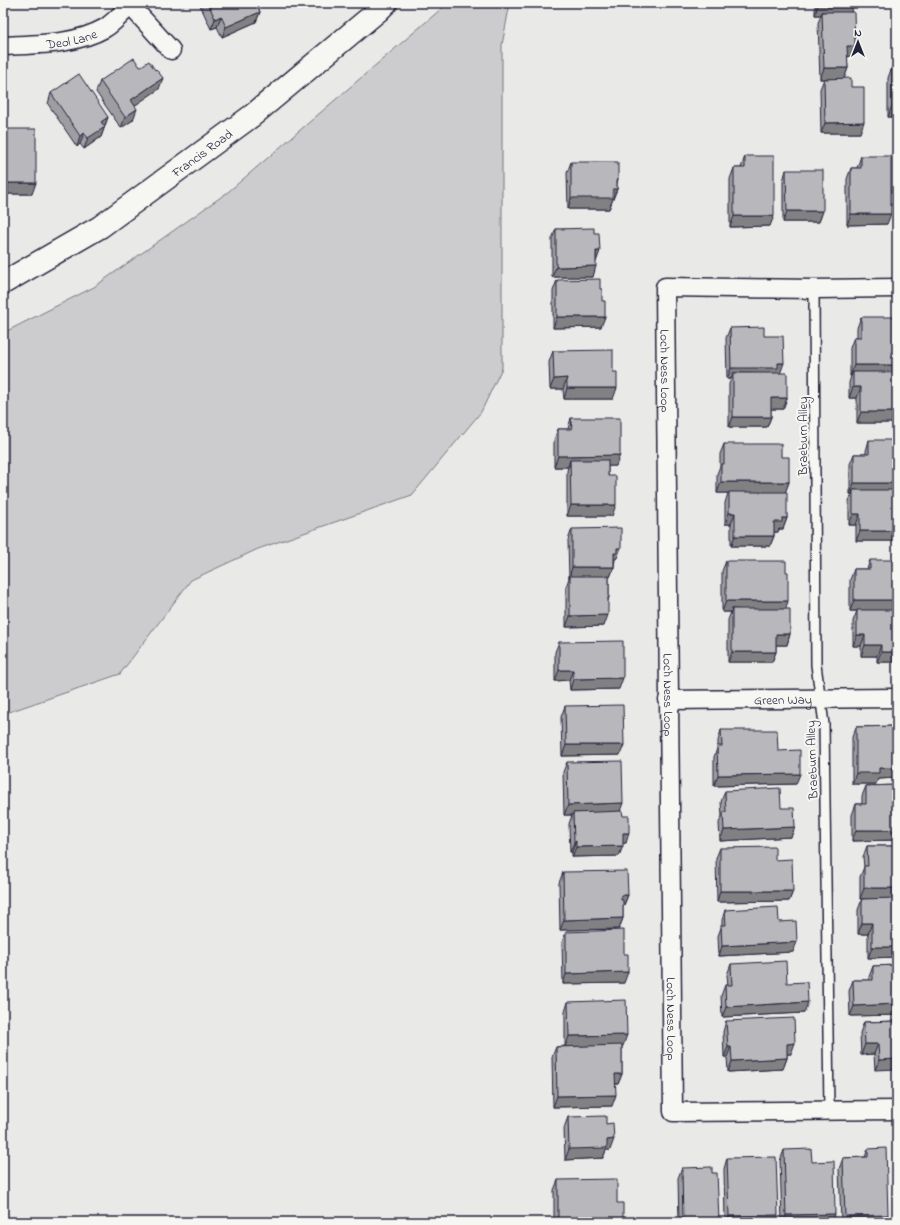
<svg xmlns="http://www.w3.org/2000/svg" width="900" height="1225" font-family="'Indie Flower',sans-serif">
  <rect width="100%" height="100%" fill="#e9e9e7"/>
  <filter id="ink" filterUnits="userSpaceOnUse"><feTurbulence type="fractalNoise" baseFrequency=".025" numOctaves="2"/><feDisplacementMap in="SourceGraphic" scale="8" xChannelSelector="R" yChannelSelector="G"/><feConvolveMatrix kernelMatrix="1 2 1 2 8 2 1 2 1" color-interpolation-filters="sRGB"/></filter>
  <g filter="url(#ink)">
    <!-- green -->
    <path fill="#ccccce" stroke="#777784" d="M448,3h62l-8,42v323l-21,44 -69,83 -154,54 -67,31 -71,94 -117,40v-381l91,-46 134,-95z"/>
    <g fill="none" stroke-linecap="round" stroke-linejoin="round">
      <defs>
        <path id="service" d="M814,289l2,376 8,59 5,386"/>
        <g id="minor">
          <path d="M130,5l41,45"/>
          <path id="s1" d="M3,46c34,-2 72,-1 102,-18 10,-6 19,-17 27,-25"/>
          <path id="s2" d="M897,288l-83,1 -149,-2 8,825 224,-2"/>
          <path id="s3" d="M668,700l229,-2"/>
        </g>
        <g id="tertiary">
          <path id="s4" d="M3,283l97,-56 153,-112 126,-105 7,-7"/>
        </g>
      </defs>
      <!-- service casing -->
      <use href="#service" stroke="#22223b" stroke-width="12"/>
      <!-- minor casing -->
      <use href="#minor" stroke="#22223b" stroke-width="21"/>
      <!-- tertiary casing -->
      <use href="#tertiary" stroke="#22223b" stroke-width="25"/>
      <!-- service -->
      <use href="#service" stroke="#f6f6f2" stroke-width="9"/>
      <!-- minor -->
      <use href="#minor" stroke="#f6f6f2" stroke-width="18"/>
      <!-- tertiary -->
      <use href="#tertiary" stroke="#f6f6f2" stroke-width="22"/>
    </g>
    <!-- wall -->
    <path fill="#9e9ea2" stroke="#22223b" d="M199,3h57l4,9 -4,10 -34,15 -5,-10 -6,2z
      M815,3h39l-3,9v44l-4,1 1,11 -4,10 7,9 9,46h-39l-1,-44 4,-10h-4l-2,-56 3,-8h-6z
      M140,67l19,22 -25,16 -1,15 -12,8 -25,-36 4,-11z
      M892,67l5,50h-9v-39z
      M51,93l57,24 -7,20 -17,12 -4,-5 -3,3 -29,-43z
      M7,129l25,65h-29v-55z
      M745,156l25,70 -40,1v-48l4,-11h7z
      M861,156l26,68 -40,1v-46l4,-11h6z
      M571,162l47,17 -1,4v6l-8,20h-41l-1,-36z
      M786,170l37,41 -4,11h-36v-41z
      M556,229l38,4 2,27 -3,17h-41v-38z
      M557,280l44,47 -48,1v-37z
      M861,317l36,106h-40v-25h-8v-15l2,-7h-1v-28l4,-11h3v-9z
      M730,328l34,8 16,37 7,25 -4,11h-12v8l-4,10h-38v-43l2,-5h-4l-1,-41z
      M553,351l60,48h-49l-1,-10h-13l-1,-27z
      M571,418l45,48h-8v10l4,40h-45v-45l1,-4h-14v-27l4,-11h10z
      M869,440l28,101h-41v-16h-7v-24l3,-7h-2v-30l4,-10h12v-3z
      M724,444l57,13 8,25 -4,10 2,26 -4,11h-4l-1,3h-4v4l-4,10h-39v-22h-6v-21l3,-10h-11v-19l3,-8v-12z
      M572,529l45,29 -2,1 -1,8 -4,10h-1v20l-1,4 -4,25 -38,1v-40l3,-9 -1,-38z
      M870,560l27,102h-20v-6h-16v-10h-8v-25l4,-10h-7v-31l4,-11h13z
      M726,561l60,48 4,25 -3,11h-11v7l-4,10h-44v-42l3,-8h-9v-41z
      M559,642l60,47 -49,1 -1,-10 -14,1v-29z
      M565,706l55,49 -58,1 -1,-39z
      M897,726v52l-19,1 -2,5h-24v-47l4,-10z
      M721,730l57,21 18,33 -82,2v-29l4,-11v-5z
      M567,762l53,49 6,32h-3l-4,13 -47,1v-5h-2l-1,-28 3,-9h-8l-1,-43z
      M897,785v55l-45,1v-26l4,-11h6v-8l4,-10z
      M725,791l56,17 14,19 -4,10 -71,4 -1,-18 3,-7 -1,-14z
      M867,846h30v111l-29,1v-24h-10v-24l4,-11h-2v-22l4,-10 -1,-10z
      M720,848l55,12 18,31 -4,10 -72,1 -1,-44z
      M563,872l65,23 -4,10h-1v13l-4,11 -59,1 -1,-47z
      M725,910l54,12 14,30 -74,4 -1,-20 4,-11v-5z
      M566,932l58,51 -61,1 -1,-42z
      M731,964l56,19 17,30 -82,4 -1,-21 4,-11h3l-1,-10z
      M897,965v50l-47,1 -1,-25 4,-11h16v-3l4,-11z
      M568,1002l55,44h-1v28l-4,10h-3l-3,22 -59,1 -1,-50 4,-10 9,-1v-34z
      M726,1021l65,33h-4v4l-4,11 -55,3 -1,-15h-3l-1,-25z
      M897,1021l-22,49 -1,-16 -13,1 -1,-22 4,-11z
      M568,1117l38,7 4,26h-4l-3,8 -38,2 -1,-32z
      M868,1149l17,73h-44l-2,-53 4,-11 22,-1z
      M784,1150l48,72h-50l-2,-61z
      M897,1154v47l-1,-43z
      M727,1158l48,64h-50l-1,-53z
      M682,1168l37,53 -1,1h-39l-1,-44z
      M558,1180l59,23 6,19h-69v-32z"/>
    <!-- shaded-wall -->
    <path fill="#818184" stroke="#22223b" d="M818,4h36l-4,10 -28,-2 -1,3h-6z
      M260,12l-4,10 -34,15 4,-10z
      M221,16l-4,11 -6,2 4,-10z
      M847,46h8l-4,10 -8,1z
      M824,68h24l-4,11h-24z
      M163,78l-4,11 -32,22 4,-11z
      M892,106h5v11h-9z
      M137,109l-4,11 -12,8 4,-11z
      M108,117l-7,20 -17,12 4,-11 13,-16z
      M864,122l-4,11h-39l4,-10z
      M84,133l-4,11 -3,3 3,-11z
      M3,171h4l-4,10z
      M617,179h1l-3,10h2l-8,20h-41l3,-11z
      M7,183h29l-4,11h-29z
      M787,211h36l-4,11h-36z
      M851,214h40l-4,10 -40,1z
      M734,216h40l-4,10 -40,1z
      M596,251h4l-4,11z
      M596,266l-3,11h-41l4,-10z
      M557,317h48l-4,10 -48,1z
      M778,363h6l-4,11 -47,-1 -2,6h-4l4,-11z
      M854,365h43v11l-44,-4 -2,4h-1z
      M567,378l-4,11h-13l4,-10z
      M853,387h8l-4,11h-8z
      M567,388h50l-4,11h-49z
      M771,398h16l-4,11h-16z
      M861,412h36v11h-40z
      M733,417h38l-4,10h-38z
      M620,455l-4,11 -46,1v-7l-2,7h-14l4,-11z
      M721,482h68l-4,11h-68z
      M854,483h43v11l-44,-4 -1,4h-2z
      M571,505h45l-4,11h-45z
      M729,513h6l-4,11h-6z
      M853,514h7l-4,11h-7z
      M782,518h5l-4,11h-4l-1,3h-8l4,-10z
      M860,531h37v10h-41z
      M735,536h39l-4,10h-39z
      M617,548h4l-4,10 -2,1 -2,5h-3z
      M572,567h42l-4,10 -40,1v-2l-1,2z
      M854,600h43v11h-47z
      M726,601h62l-3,11 -53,-3 -1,3h-9z
      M608,615l-4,11 -38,1 4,-11z
      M776,634h14l-3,11h-15z
      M857,635h8l-4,11h-8z
      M865,645h16l-4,11h-16z
      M732,652h44l-4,10h-44z
      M881,652h16v10h-20z
      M559,670h14l-4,10 -14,1z
      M623,678l-4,11 -49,1 3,-11z
      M566,745h58l-4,10 -58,1z
      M879,768h18v10l-19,1 -2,5h-24l4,-11z
      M800,774l-4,10 -82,2 4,-11z
      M623,803l-4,11 -46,-1 -1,2h-8l4,-10z
      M795,827l-4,10 -71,4 4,-11z
      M856,830h41v10l-45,1z
      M623,833h6l-3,10 -7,1z
      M576,841l-4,11h-2l4,-10z
      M623,846l-4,10 -47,1 4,-10z
      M864,888h33v11h-37z
      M720,891h73l-4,10 -72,1z
      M621,895h7l-4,10h-7z
      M623,918l-4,11 -59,1 4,-10z
      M862,923h10l-4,11h-10z
      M797,942l-4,10 -74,4 3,-10z
      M872,947h25v10l-29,1z
      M628,972l-4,11 -61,1 3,-10z
      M808,1002l-4,11 -82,4 4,-10z
      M897,1004v11l-47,1 4,-10z
      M627,1035l-4,11 -58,1 4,-11z
      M795,1043l-4,11h-8l4,-10z
      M865,1044h13l-4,10 -13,1z
      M728,1047h3l-4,10h-3z
      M787,1058l-4,11 -55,3 4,-11z
      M897,1059v10l-22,1 4,-10z
      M615,1074h7l-4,10h-7z
      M616,1095l-4,11 -59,1 4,-11z
      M614,1139l-4,11h-4l-3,8 -38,2 4,-11 38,-9z
      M835,1214l-3,8h-49l3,-7z
      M778,1215l-3,7h-48l2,-6z
      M888,1215l-3,7h-42l2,-6z
      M719,1221l-1,1h-35z"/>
    <!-- building -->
    <path fill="#b8b8bc" stroke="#22223b" d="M208,3h48l4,9 -34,15 -5,-11 -6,3z
      M818,3h36v1h-36z
      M822,12h32l1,34h-8l1,22h-24z
      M134,58l6,9 9,-6 6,9 1,-1 7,9 -32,22 6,9 -12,8 -25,-36z
      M892,67h5v39h-5z
      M79,74l29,43 -7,5 4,5 -17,11 -4,-5 -4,3 -29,-43z
      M851,78v9h13v35l-39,1 -1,-44z
      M7,129h29v54h-29v-12h-4v-22h4z
      M745,156h29v60h-40v-48h11z
      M861,156h30v58h-40v-46h10z
      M571,162h47v17h-1v10h-4v9h-42z
      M786,170h37v41h-36z
      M594,228v5h5l1,18h-4v15l-40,1v-38z
      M600,279v10h2v12h3v16h-48v-37z
      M861,317h36v48h-43v-28h7z
      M764,327v9h19l1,27h-6v5h-47l-1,-40z
      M613,350v22h4v16h-50v-10l-13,1 -1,-28z
      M853,372h44v40h-36v-25h-8z
      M733,373h54v25h-16v19h-38z
      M571,418h49v37l-62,1v-27h14z
      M869,440h28v43h-43v-29h15z
      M724,444h57v13h8v25h-68v-18h3z
      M570,460h38v16h8v29h-45z
      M853,490h44v41h-37v-17h-7z
      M729,492h58v26h-5v4h-8v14h-39v-23h-6z
      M621,528v20h-4v5h-3v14h-42v-38z
      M870,560h27v40h-43v-31h16z
      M726,561h60v11h2v29h-62z
      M570,576h39v21h-1v18l-38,1z
      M732,609h58v25h-14v18h-44z
      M857,610h40v42h-16v-7h-16v-10h-8z
      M623,641v37l-50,1v-9h-14v-28z
      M623,705l1,40h-58l-1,-39z
      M897,726v42h-18v5h-23v-46z
      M721,730h56l1,21 22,-1v24l-82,1 -1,-29h5z
      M622,761l1,42 -55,2 -1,-43z
      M897,785v45h-41v-26h10v-18z
      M780,788l1,20h13l1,19 -71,3 -1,-18h3l-1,-21z
      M622,811l1,5h6v17h-6v13l-47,1v-6l-2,1 -1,-29z
      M867,846h30v42h-33v-22h4z
      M775,847v13l17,-1 1,32h-73v-43z
      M627,871l1,24h-7v5h2v18l-59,2 -1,-48z
      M897,898v49h-25v-24h-10v-24z
      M778,907l1,15 17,-1 1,21 -75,4 -1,-21h5l-1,-15z
      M624,930v24h4v18l-62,2v-42z
      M786,961l1,22 20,-1 1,20 -82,5 -1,-22h7l-1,-21z
      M897,965v39l-43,2 -1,-26h20v-14z
      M626,1000l1,35 -58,1 -1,-34z
      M794,1018l1,25 -8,1v14l-55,3 -1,-14h-3l-2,-26z
      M897,1021v38l-18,1 -1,-16h-13l-1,-22z
      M622,1045v29h-7l1,21 -59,1 -1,-49z
      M606,1116v8l7,-1 1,16 -7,1v8l-38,1 -1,-32z
      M886,1148l2,67 -43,1 -2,-58 25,-1v-8z
      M811,1149l1,13 22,-1 1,53 -49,1 -2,-65z
      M776,1157l2,58 -49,1 -2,-58z
      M712,1167v6h5l2,48 -36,1 -1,-54z
      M617,1179v24h6v19h-65v-42z"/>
  </g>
  <g text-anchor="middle" stroke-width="4" stroke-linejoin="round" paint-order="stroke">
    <!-- street labels -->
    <g font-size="13" fill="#22223b" stroke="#f6f6f2">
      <text dy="5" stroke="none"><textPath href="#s1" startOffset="69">Deol Lane</textPath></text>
      <text dy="5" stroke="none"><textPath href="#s4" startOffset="238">Francis Road</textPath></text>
      <text dy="5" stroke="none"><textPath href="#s2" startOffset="316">Loch Ness Loop</textPath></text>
      <text transform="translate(802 436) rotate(-90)" y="5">Braeburn Alley</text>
      <text dy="5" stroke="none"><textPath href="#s2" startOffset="640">Loch Ness Loop</textPath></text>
      <text dy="5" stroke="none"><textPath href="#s3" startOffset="115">Green Way</textPath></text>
      <text transform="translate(811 760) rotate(-92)" y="5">Braeburn Alley</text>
      <text dy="5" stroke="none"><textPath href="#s2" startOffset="964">Loch Ness Loop</textPath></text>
    </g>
  </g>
  <!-- margin -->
  <rect width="900" height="1225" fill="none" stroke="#f6f6f2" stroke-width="16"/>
  <rect x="8" y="8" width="884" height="1209" fill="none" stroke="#22223b" stroke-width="1.5" filter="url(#ink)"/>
  <!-- north arrow -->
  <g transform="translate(858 42)" stroke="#f6f6f2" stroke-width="3" paint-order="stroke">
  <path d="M0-3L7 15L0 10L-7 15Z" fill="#22223b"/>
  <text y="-6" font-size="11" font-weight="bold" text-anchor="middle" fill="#22223b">N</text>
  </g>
</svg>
